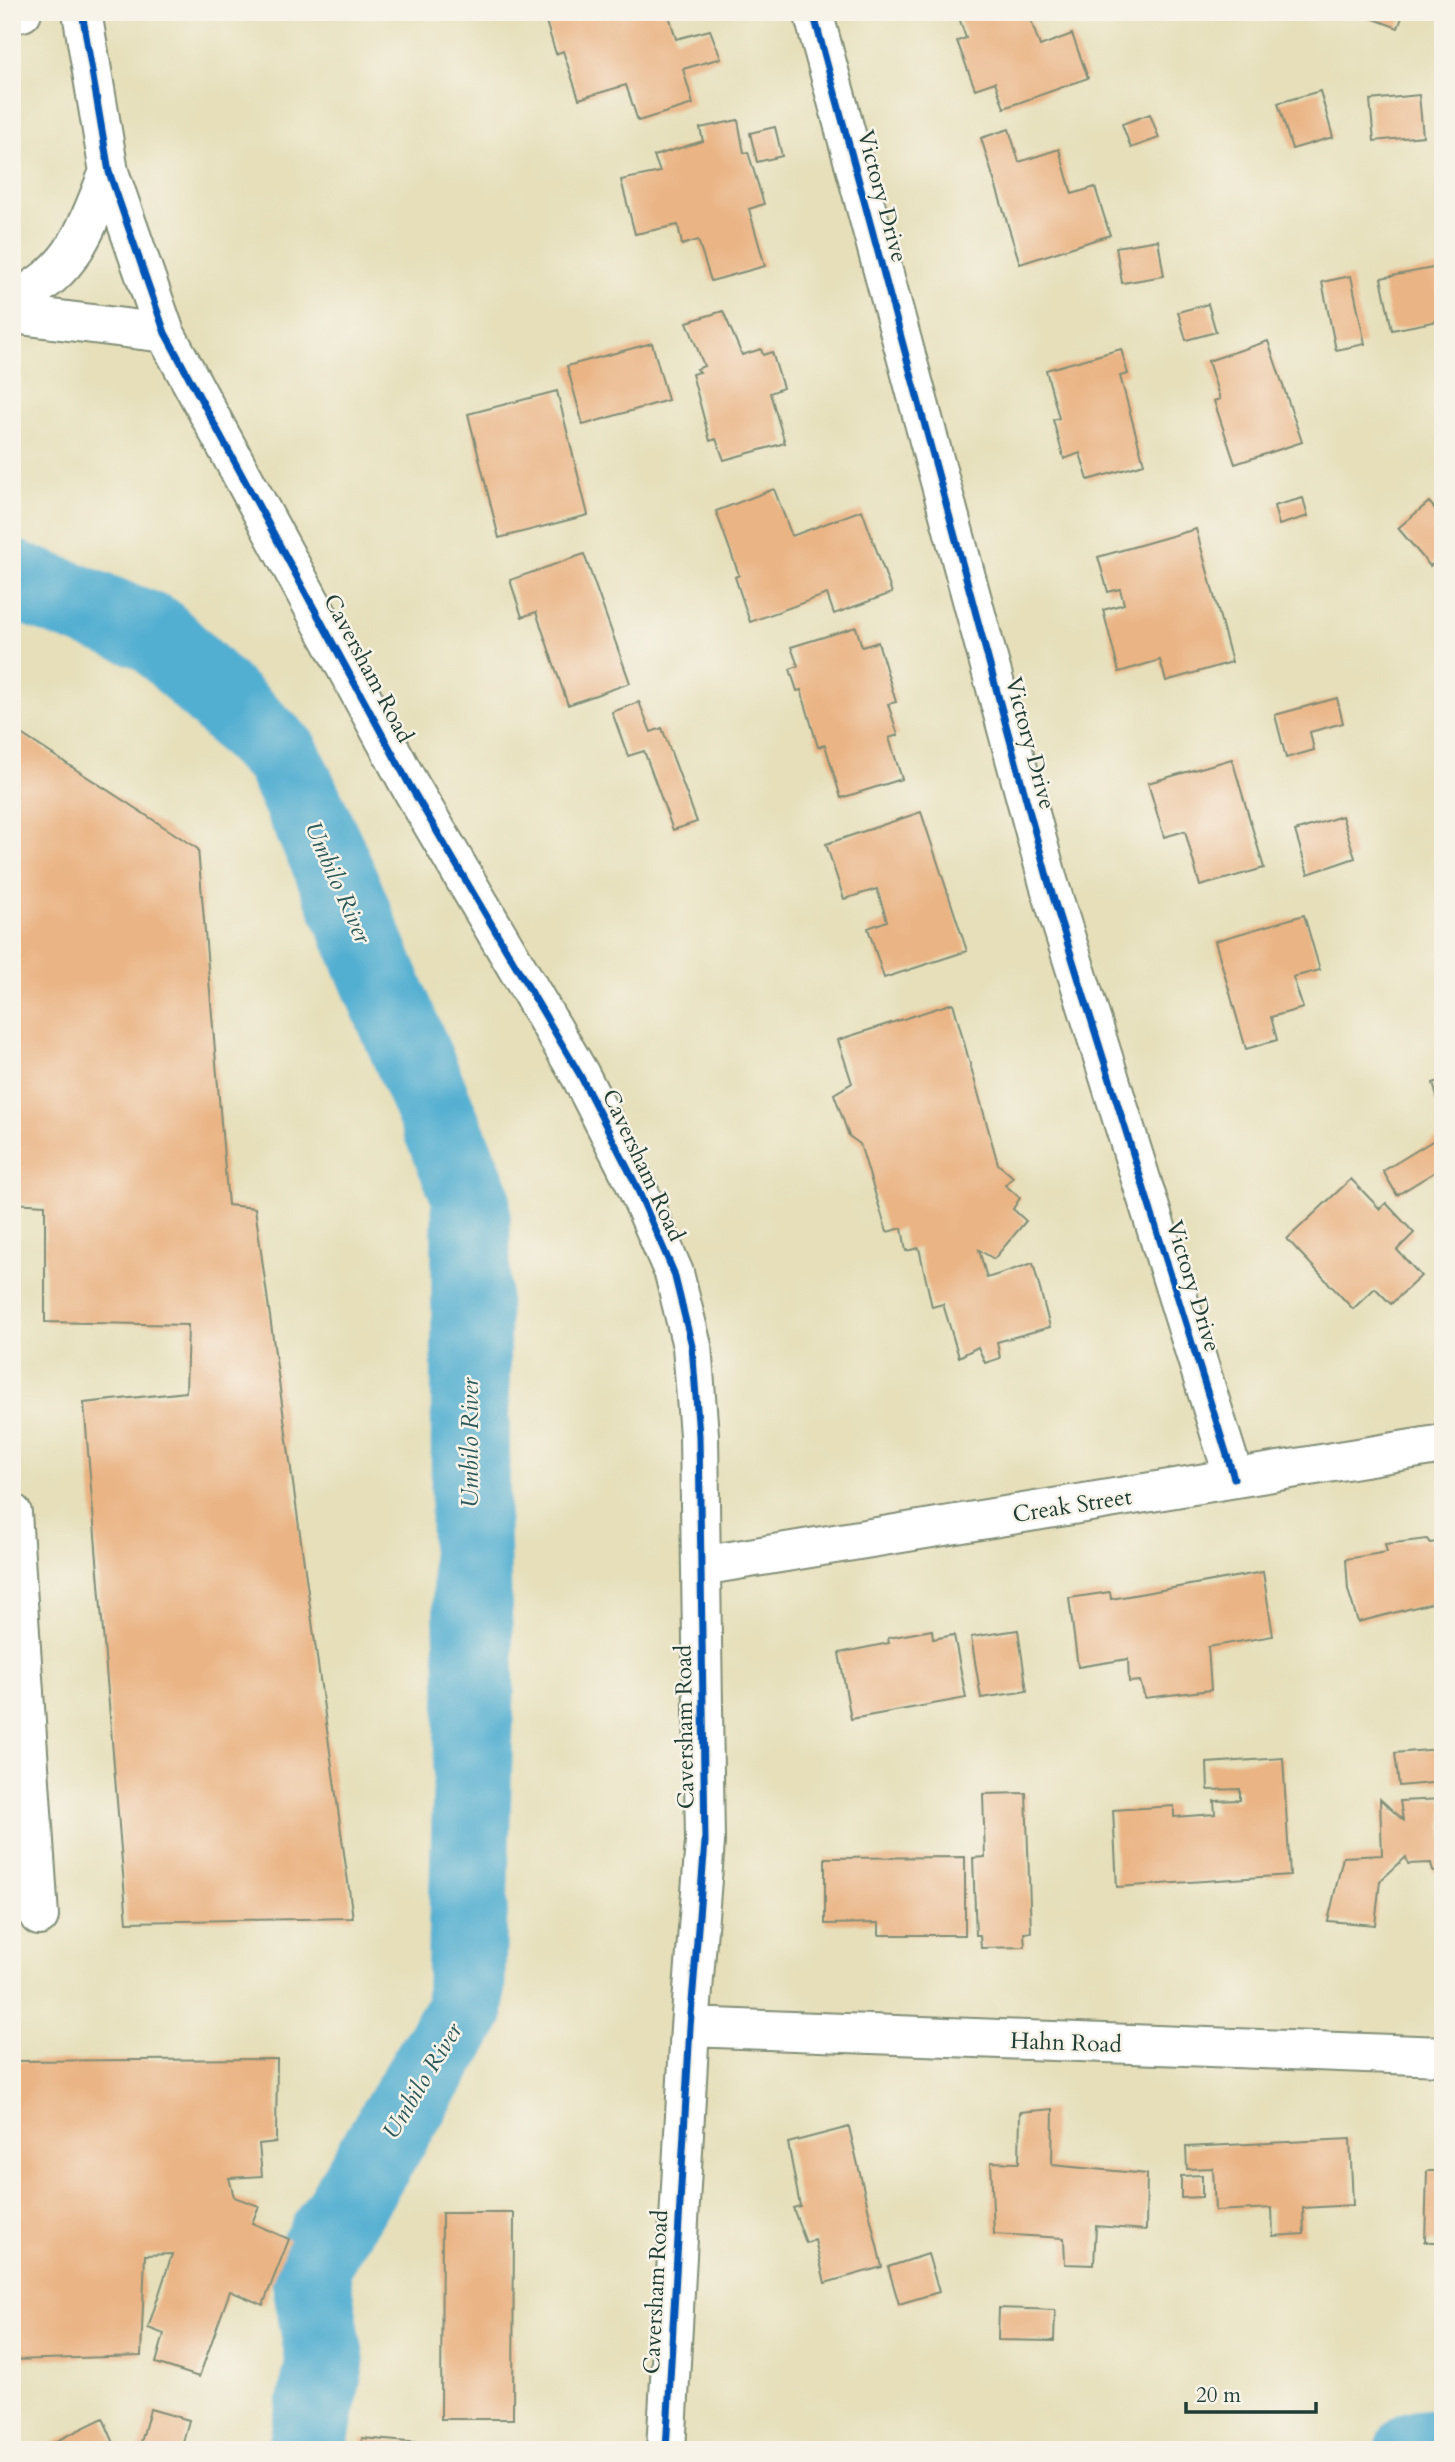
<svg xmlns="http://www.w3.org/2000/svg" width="1455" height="2462" font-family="Cardo,serif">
  <rect width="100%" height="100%" fill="#f7f3e8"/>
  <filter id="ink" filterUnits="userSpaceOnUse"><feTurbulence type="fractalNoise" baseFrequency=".0143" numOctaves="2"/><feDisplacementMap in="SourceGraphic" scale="14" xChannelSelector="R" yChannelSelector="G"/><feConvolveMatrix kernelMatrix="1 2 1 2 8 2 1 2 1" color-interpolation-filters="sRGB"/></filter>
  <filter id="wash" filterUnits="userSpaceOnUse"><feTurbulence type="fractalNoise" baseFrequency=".00686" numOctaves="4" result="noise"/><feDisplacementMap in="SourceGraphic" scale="28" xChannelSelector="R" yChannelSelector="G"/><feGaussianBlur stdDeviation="1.57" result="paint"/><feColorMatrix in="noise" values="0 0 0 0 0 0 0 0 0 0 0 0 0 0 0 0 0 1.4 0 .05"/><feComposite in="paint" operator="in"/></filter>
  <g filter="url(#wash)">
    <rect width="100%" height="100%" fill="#e6dfba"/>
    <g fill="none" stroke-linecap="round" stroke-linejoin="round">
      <!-- river -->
      <path stroke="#52afd1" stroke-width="79" d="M12,579l142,54 127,123 46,98 144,342 -1,332 5,164 -10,318 -156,257 16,94 -18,89
        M1415,2450l28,-3"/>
    </g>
    <g id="blocks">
      <!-- building -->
      <path fill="#eab484" d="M543,12h125l8,27 34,-9 11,28 -38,11 10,35 -55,17 -12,-36 -47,14 -16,-48 -7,3z
        M957,12h71l12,34 32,-12 16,44 -84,30 -9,-26 -20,7 -18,-48 9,-3z
        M1355,12h49l-6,16z
        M1320,91l13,46 -41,12 -14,-46z
        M1443,91v41h-2l-5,-40z
        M1419,95l4,41 -49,5 -4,-41z
        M1150,114l9,24 -28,10 -9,-24z
        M738,120l6,33 4,-1 16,52 -15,5 16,57 -54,15 -13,-41 -16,5 -4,-20 -43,9 -14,-54 39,-8 -6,-16 49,-15 -3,-13z
        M775,127l7,29 -25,6 -7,-29z
        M1009,129l10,33 40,-13 13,45 23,-7 15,48 -90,29 -39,-126z
        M1158,240l6,36 -42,7 -6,-36z
        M1443,266v54l-51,10 -11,-52z
        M1351,276l14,68 -29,6 -14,-68z
        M1208,304l8,28 -30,8 -8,-28z
        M723,311l19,44 19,-6 2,6 9,-3 11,36 -13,5 15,50 -61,17 -8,-21 -6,2 -18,-67 8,-2 -3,-3 7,-3 -17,-44z
        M1268,341l34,101 -67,22 -21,-63 6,-2 -12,-38z
        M652,343l16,57 -85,25 -16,-59z
        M1121,349l7,25 -8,2 24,88 -56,16 -8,-27 -16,6 -11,-39 6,-2 -13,-48z
        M557,391l31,124 -89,23 -31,-124z
        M774,489l18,47 70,-26 30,83 -58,21 -7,-20 -77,28 -15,-45 4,-2 -23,-64z
        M1303,498l5,18 -29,9 -5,-19z
        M1429,502l14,16v38l-13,10 -32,-38z
        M1196,529l36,133 -66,19 -6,-21 -41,12 -16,-62 21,-6 -4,-15 -12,3 -10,-35z
        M584,554l46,129 -62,22 -32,-93 -14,5 -12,-37z
        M856,627l6,20 16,-5 18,60 -8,2 10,31 -9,3 13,41 -61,19 -16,-53 -7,2 -17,-57 -4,1 -7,-22 8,-3 -7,-19z
        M1337,698l6,25 -33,9 4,18 -28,8 -11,-43z
        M639,702l12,30 11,-4 35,94 -24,8 -29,-79 -16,5 -16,-44z
        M12,728l186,121 30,356 27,3 98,710 -226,4 -43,-519 102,-11 2,-67 -143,-3v-117l-33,-2z
        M1232,759l32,109 -64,18 -15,-55 -21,6 -16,-54z
        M921,812l46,139 -83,27 -16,-50 19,-7 -10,-32 -33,10 -18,-55z
        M1342,816l13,42 -47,16 -13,-43z
        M1304,915l16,55 -27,7 10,31 -32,9 6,23 -31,9 -31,-108z
        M953,1003l45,161 15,13 -8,8 15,13 -7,11 13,12 -32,38 -15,-9 8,28 46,-15 17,64 -53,15 3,16 -15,5 -7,-16 -19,10 -16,-53 -11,3 -13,-59 -13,3 -4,-23 -15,4 -27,-88 -11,-8 -15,-42 18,-11 -14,-43z
        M1443,1080v34l-1,1 -9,-32z
        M1439,1137l4,5v25l-46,28 -14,-24z
        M1351,1179l29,30 6,-6 28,30 -17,17 24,26 -30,28 -16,-16 -22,21 -66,-70z
        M1427,1539l3,4 13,-2v81l-7,-20 -78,20 -10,-32 -2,-31 41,-7 -2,-8z
        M1263,1572l10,64 -65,11 3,43 -66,8 -5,-17 -11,1 -1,-23 -50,8 -9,-69 41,-6 1,7z
        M932,1630l1,9 21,-4 12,63 -115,21 -12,-66 50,-10 -1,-5z
        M1018,1630l9,61 -46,7 -10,-61z
        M1439,1749l3,33 -43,4 -4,-33z
        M1283,1758l7,117 -173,12 -4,-77 61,-4v11l41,-3 -1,-13 26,-1v-11l-32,1 -1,-27z
        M1026,1793l5,139 -7,1 1,14 -44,1 -1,-13h-4l-3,-77 12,-1 -2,-63z
        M1380,1799l23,21 -3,-19 43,-2v72l-10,1 -2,-9 -23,1 -2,-7 -26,24 -5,44 -47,-4 15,-64 39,-2z
        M965,1857v78h-86v-12l-54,1v-66z
        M277,2059l-1,83 -17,2 3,32 -33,2 5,19 25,9 -7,17 37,16 -26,66 -33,-14 -31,86 -43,-14 8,-29 -16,-6 24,-74 -27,1 -4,101 -129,4v-299z
        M1053,2109l-1,56 95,9 -1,56 -50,-4 -2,39 -29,-1 -1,-26 -70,-4 -3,-72 28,1 1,-51z
        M849,2127l33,140 -57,16 -10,-43 -9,3 -13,-35 7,-2 -12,-63z
        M1350,2139l3,66 -50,3 1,26 -31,2 -1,-28 -57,3 -2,-43 -26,1 -1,-22z
        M1427,2171h16v71h-18z
        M1202,2175v22l-21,1v-22z
        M442,2213h72l-1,206h-72z
        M928,2254l11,38 -40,12 -11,-37z
        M999,2308l56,2 -1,31 -56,-1z
        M150,2409l39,11 -8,30h-42z
        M103,2418l14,32h-79z
        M362,2438l57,5 -1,7h-57z"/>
    </g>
  </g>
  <g filter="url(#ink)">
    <use href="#blocks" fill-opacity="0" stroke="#828e77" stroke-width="2"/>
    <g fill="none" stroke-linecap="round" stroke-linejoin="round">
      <defs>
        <path id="minor" d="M82,12l27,160 56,161 244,451 171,291 54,106 40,92 18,73 7,89 6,407 -15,185 -24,423
          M813,12l236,872 185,594
          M12,14l10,-2
          M12,303c15,-10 33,-20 45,-33 26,-25 38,-65 52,-98
          M12,314l153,19
          M12,1513l27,403
          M701,1566l742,-122
          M690,2027l753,29"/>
      </defs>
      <!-- minor casing -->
      <use href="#minor" stroke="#828e77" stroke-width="42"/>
      <!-- minor -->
      <use href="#minor" stroke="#fff" stroke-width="38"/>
      <defs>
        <path id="cycleway" d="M82,12l27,160 56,161 244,451 171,291 54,106 40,92 18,73 7,89 6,407 -15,185 -24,423
          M813,12l236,872 185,594"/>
      </defs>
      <!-- cycleway casing -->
      <use href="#cycleway" stroke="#f7f3e8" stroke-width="11"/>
      <!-- cycleway -->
      <use href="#cycleway" stroke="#0057b8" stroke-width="7"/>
    </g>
  </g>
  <g text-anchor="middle" stroke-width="5" stroke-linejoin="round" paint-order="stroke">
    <!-- street labels -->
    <g font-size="23" fill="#1f3d34" stroke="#f7f3e8">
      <text transform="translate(883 196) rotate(75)" y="8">Victory Drive</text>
      <text transform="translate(369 668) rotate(62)" y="8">Caversham Road</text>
      <text transform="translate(1031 743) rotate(75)" y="8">Victory Drive</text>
      <text transform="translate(644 1165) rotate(65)" y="8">Caversham Road</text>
      <text transform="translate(1194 1286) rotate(73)" y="8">Victory Drive</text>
      <text transform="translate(1072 1505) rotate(-9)" y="8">Creak Street</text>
      <text transform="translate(684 1727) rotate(-91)" y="8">Caversham Road</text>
      <text transform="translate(1066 2042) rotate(2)" y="8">Hahn Road</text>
      <text transform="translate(655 2292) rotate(-87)" y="8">Caversham Road</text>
    </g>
    <!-- water labels -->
    <g font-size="24" font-style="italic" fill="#2c5a5b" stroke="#f7f3e8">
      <text transform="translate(338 882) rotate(66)" y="8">Umbilo River</text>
      <text transform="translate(470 1443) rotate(-90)" y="8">Umbilo River</text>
      <text transform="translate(422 2081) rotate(-59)" y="8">Umbilo River</text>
    </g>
  </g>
  <!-- margin -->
  <rect width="1455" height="2462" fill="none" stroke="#f7f3e8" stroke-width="42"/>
  <!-- scale -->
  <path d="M1186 2402v10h130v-10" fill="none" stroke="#1f3d34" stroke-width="3.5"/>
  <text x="1196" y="2402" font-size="21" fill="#1f3d34" stroke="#f7f3e8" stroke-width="5" paint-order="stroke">20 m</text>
</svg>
